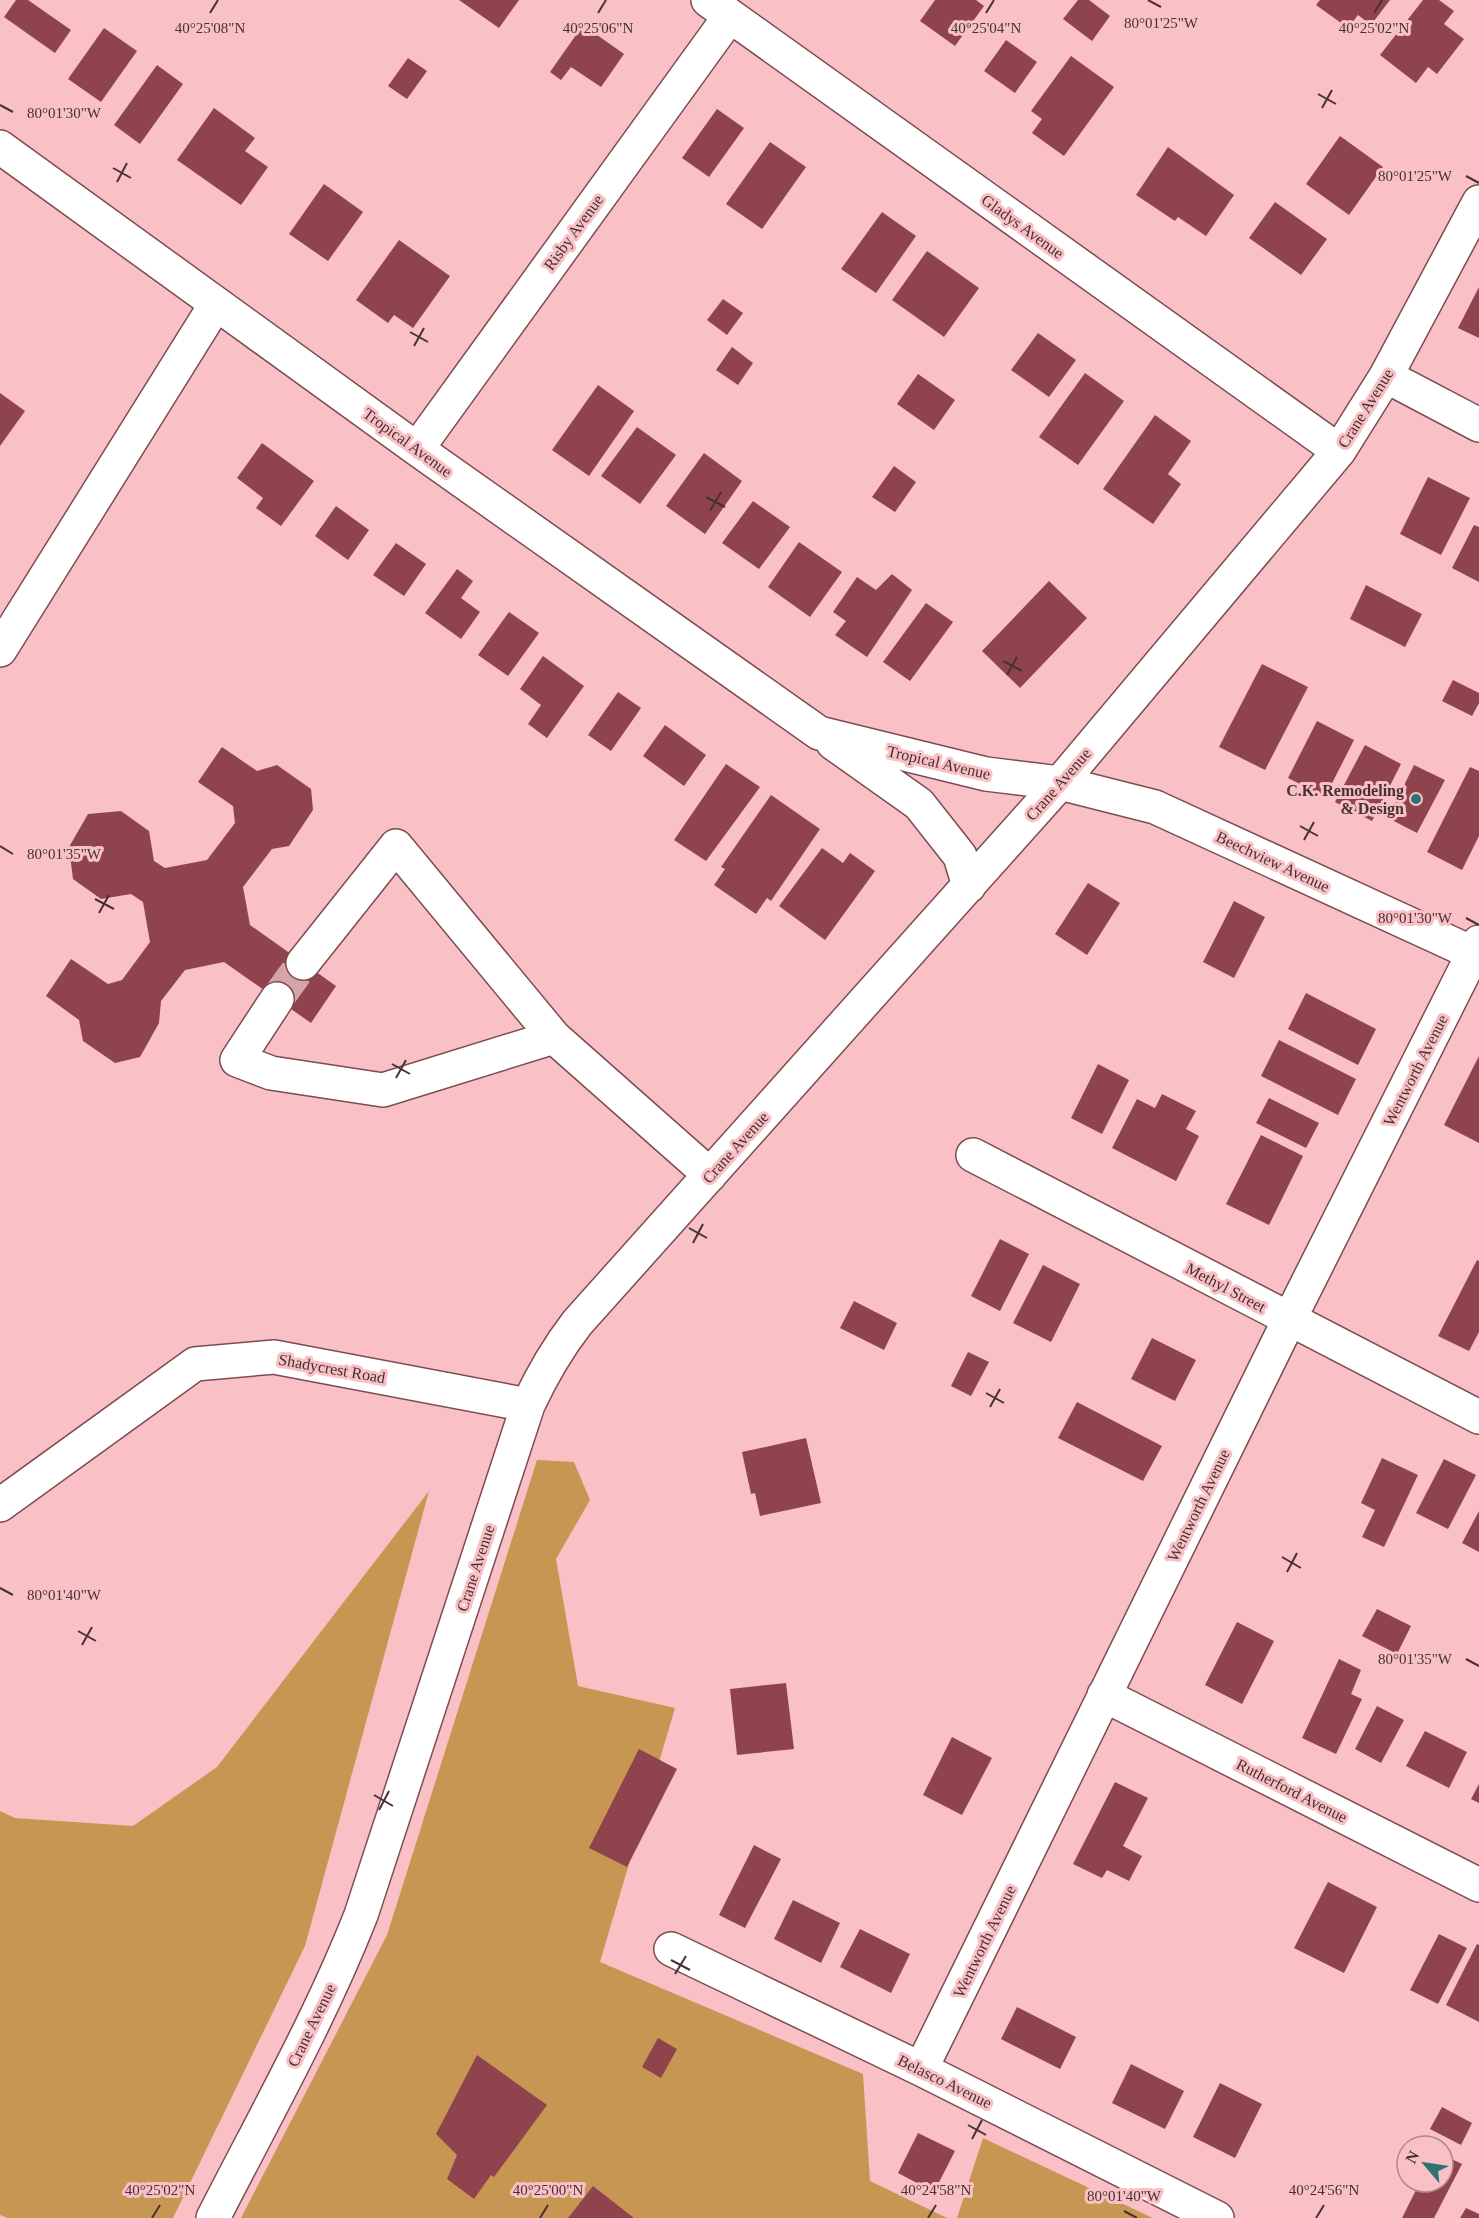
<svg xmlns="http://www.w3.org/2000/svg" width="1479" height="2218" font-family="Georgia,serif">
  <rect width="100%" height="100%" fill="#f9c1c5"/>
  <!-- forest -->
  <path fill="#c79652" d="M537,1460l37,2 16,38 -34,59 22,127 97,22 -75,254 263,112 7,107 77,37h-706l146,-283z
    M429,1491l-124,455 -132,272h-165l-8,-3v-404l15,7 118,8 84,-59z
    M983,2138l170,80h-196z"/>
  <!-- building -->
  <path fill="#8f434d" d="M16,0h12l43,30 -16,23 -51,-36z
    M459,0h60l-20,28z
    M935,0h41l8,6 -29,40 -35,-25z
    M1078,0h11l21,16 -18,25 -29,-22z
    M1320,0h70l-19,25 -13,-10 -10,13 -32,-23z
    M1423,0h16l15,11 -10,13 20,15 -27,35 -9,-7 -12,16 -36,-28z
    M583,25l41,29 -23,33 -30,-20 -10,13 -11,-8z
    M104,28l33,23 -36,51 -33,-23z
    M1006,40l31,22 -22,31 -31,-22z
    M1071,56l43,31 -50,69 -32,-23 10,-14 -11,-8z
    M408,58l19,13 -20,28 -19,-13z
    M157,65l26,19 -43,60 -26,-19z
    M214,108l41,30 -10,13 23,16 -27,38 -64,-45z
    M717,109l27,19 -35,49 -27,-19z
    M1340,136l43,31 -34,48 -43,-31z
    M770,142l36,25 -44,62 -36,-25z
    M1168,147l66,48 -28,41 -28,-19 -3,4 -39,-26z
    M324,184l39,28 -35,49 -39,-27z
    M1275,202l52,37 -26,36 -52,-37z
    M882,212l34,24 -40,57 -35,-24z
    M399,240l51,36 -37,52 -19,-13 -6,8 -32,-23z
    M927,251l52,37 -35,49 -52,-37z
    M1479,287v51l-21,-10z
    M723,299l20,14 -16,22 -20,-15z
    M1038,333l38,27 -27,37 -38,-27z
    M732,347l21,16 -15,22 -22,-15z
    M1085,373l39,28 -46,64 -39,-28z
    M918,374l37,26 -21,30 -37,-26z
    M598,385l36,26 -45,65 -37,-26z
    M0,393l25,18 -25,35z
    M1155,415l36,26 -23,33 13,10 -28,40 -50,-35z
    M637,427l39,28 -36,49 -39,-28z
    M262,443l52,38 -33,45 -25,-18 7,-10 -26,-20z
    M704,453l38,28 -37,53 -39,-28z
    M894,466l22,16 -21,30 -23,-15z
    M1428,477l42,21 -29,57 -41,-21z
    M753,501l37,26 -31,42 -37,-26z
    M336,506l33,24 -21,30 -33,-24z
    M1474,525l5,2v55l-27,-14z
    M799,542l43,30 -32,45 -42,-30z
    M396,543l30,21 -22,32 -31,-21z
    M457,569l16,12 -12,17 19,14 -19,27 -36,-26z
    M892,574l20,16 -45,67 -32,-22 11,-14 -13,-9 24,-35 19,13z
    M1049,581l38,37 -67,70 -38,-37z
    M1366,585l56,29 -17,33 -55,-28z
    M926,603l27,19 -43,59 -27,-19z
    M509,612l30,21 -31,43 -30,-21z
    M543,656l41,30 -37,52 -19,-14 13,-19 -21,-16z
    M1262,664l46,23 -43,83 -46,-23z
    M1453,680l26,13v10l-7,13 -30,-15z
    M618,692l23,16 -30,43 -23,-16z
    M1317,721l37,19 -29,57 -37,-19z
    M665,725l41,30 -22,31 -41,-30z
    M1365,745l36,19 -29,57 -37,-19z
    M222,747l35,24 20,-6 34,24 2,21 -24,36 -17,3 -29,38 7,38 86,61 -25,37 -87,-61 -39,8 -24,31 -2,22 -19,34 -25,6 -32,-22 -4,-21 -33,-24 25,-37 37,25 14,-4 28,-38 -7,-40 -12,-8 -30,5 -28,-20 -4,-32 19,-33 33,-3 28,20 5,30 11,7 42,-8 28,-37 -2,-17 -35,-24z
    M726,764l34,23 -54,74 -32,-21z
    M1414,765l31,15 -28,53 -29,-15z
    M1470,767l9,4v65l-17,34 -35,-18z
    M771,795l49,34 -49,72 -4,-3 -11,16 -42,-29 11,-16 -4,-2z
    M822,848l21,15 7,-10 25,18 -50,69 -46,-34z
    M1088,883l32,20 -33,52 -32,-21z
    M1234,901l31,16 -31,61 -31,-16z
    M1306,993l70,36 -18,36 -70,-36z
    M1279,1040l77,39 -18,36 -77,-39z
    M1479,1056v87l-35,-18z
    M1098,1064l31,16 -27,54 -31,-16z
    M1162,1094l34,17 -10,18 13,7 -23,45 -64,-33 25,-49 18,9z
    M1269,1098l50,25 -13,25 -50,-25z
    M1261,1135l42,21 -34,69 -43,-21z
    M1000,1239l29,15 -29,57 -29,-15z
    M1477,1260l2,1v71l-10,19 -31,-15z
    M1043,1265l37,19 -29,58 -38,-19z
    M854,1301l43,22 -13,27 -44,-22z
    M1152,1338l44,22 -21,41 -44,-22z
    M968,1352l21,10 -18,34 -20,-10z
    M1077,1402l85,44 -19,35 -85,-43z
    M806,1438l15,65 -61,13 -5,-23 -4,1 -9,-42z
    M1382,1458l36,17 -34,72 -22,-10 13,-27 -14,-7z
    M1444,1459l32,16 -28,54 -32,-16z
    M1479,1511v41l-17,-9z
    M1377,1609l34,17 -14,28 -35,-18z
    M1237,1622l37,19 -32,63 -37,-19z
    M1339,1659l22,11 -10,24 11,5 -26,55 -34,-16z
    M786,1683l8,66 -57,6 -7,-66z
    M1377,1706l27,14 -23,43 -26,-14z
    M1425,1731l42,21 -18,36 -43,-22z
    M952,1737l40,21 -30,57 -39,-20z
    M639,1749l38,20 -50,98 -38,-19z
    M1115,1782l33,16 -25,48 19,10 -13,25 -22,-11 -5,8 -29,-14z
    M1479,1784v19l-8,-4z
    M754,1845l27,14 -36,69 -26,-13z
    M1328,1882l49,25 -33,66 -50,-25z
    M793,1900l47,23 -19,40 -47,-24z
    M860,1929l50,25 -19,39 -51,-26z
    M1439,1934l28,14 -29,56 -28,-14z
    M1477,1944l2,1v77l-33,-17z
    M1017,2007l59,30 -16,32 -59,-30z
    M658,2038l19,11 -16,29 -19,-11z
    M477,2055l70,50 -53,72 -3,-2 -17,24 -27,-20 10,-24 -21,-21z
    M1131,2064l53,27 -19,38 -53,-26z
    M1220,2083l42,21 -27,54 -42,-21z
    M1442,2107l30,16 -11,22 -31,-16z
    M918,2133l37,18 -21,41 -36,-19z
    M1443,2155l19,9 -28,54h-32l18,-36h23z
    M593,2186l41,32h-66z
    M1466,2208l13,6v4h-19z"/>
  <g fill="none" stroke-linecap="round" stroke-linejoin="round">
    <!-- minor-tunnel -->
    <path stroke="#d5a4a8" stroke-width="33" stroke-dasharray="33 16" stroke-linecap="butt" d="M277,999l26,-36"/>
    <defs>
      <path id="minor" d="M708,0l631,451
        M0,147l417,302 402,284 167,41 74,9 95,24 324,149
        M1386,376l93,49
        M417,449l313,-433
        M0,650l216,-346
        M833,743l86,61 41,52 9,30
        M303,963l93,-117 158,191 156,138
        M277,999l-40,61 34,13 112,17 171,-53
        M973,1155l506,262
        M0,1505l195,-141 79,-7 254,48
        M1104,1695l375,190
        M671,1949l250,120 296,149
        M921,2069l368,-749 190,-378
        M213,2218c51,-100 107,-199 148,-303l167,-510c14,-30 29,-56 49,-82l483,-540 279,-332 47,-75 93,-174"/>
    </defs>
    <!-- minor casing -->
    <use href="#minor" stroke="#7c4c51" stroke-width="36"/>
    <!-- minor -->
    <use href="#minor" stroke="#fff" stroke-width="33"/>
  </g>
  <!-- ticks -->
  <path fill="none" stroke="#473133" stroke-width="2" d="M1148,0l13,7M210,13l8,-13M598,13l8,-13M986,13l8,-13M1374,13l8,-13M1318,94l18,10M0,105l13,7M1322,108l10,-18M113,168l18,10M1466,176l13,7M117,182l10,-19M410,332l18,10M414,346l10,-18M706,497l19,10M710,511l11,-19M1003,661l19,10M1007,675l10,-18M1300,826l18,10M1304,840l10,-18M0,846l13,8M95,899l19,10M99,913l10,-18M1466,918l13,7M392,1064l18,10M396,1078l10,-18M689,1228l18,10M693,1243l10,-19M986,1393l18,10M990,1407l10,-18M1282,1557l19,11M1287,1572l10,-19M0,1588l13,7M78,1631l18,10M82,1645l10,-18M1466,1659l13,7M374,1795l19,11M379,1810l10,-19M671,1960l19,10M675,1974l11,-18M968,2125l18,10M972,2139l10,-19M1124,2211l13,7M152,2218l8,-13M540,2218l8,-13M928,2218l8,-13M1316,2218l8,-13"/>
  <!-- markers -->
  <circle fill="#2a7473" stroke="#f9c1c5" stroke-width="2" cx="1416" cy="799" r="6"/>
  <g text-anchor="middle" stroke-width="6" stroke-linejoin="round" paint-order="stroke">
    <!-- street labels -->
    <g font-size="16" fill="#473133" stroke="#f9c1c5">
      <text transform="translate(1023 226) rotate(36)" y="6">Gladys Avenue</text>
      <text transform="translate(573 232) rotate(-54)" y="6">Risby Avenue</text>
      <text transform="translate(1365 408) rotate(-58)" y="6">Crane Avenue</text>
      <text transform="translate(408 442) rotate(36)" y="6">Tropical Avenue</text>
      <text transform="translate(939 762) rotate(13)" y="6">Tropical Avenue</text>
      <text transform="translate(1058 784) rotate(-49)" y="6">Crane Avenue</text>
      <text transform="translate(1273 861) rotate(25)" y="6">Beechview Avenue</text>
      <text transform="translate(1415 1070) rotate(-63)" y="6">Wentworth Avenue</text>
      <text transform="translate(735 1147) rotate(-48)" y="6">Crane Avenue</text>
      <text transform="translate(1226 1287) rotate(28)" y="6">Methyl Street</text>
      <text transform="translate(332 1368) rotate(10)" y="6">Shadycrest Road</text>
      <text transform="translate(1198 1505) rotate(-64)" y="6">Wentworth Avenue</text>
      <text transform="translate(475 1568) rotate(-72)" y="6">Crane Avenue</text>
      <text transform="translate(1292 1790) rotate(27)" y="6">Rutherford Avenue</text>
      <text transform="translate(984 1941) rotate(-64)" y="6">Wentworth Avenue</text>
      <text transform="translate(311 2025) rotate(-64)" y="6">Crane Avenue</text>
      <text transform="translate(945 2081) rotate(26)" y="6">Belasco Avenue</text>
    </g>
    <!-- poi labels -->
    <g font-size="16" font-weight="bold" fill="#473133" stroke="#f9c1c5" text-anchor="end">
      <text x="1404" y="796">C.K. Remodeling<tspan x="1404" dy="18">&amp; Design</tspan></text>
    </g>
  </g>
  <g font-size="15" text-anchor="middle" fill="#473133" stroke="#f9c1c5" stroke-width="6" stroke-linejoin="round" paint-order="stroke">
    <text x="1161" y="28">80°01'25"W</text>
    <text x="210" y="33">40°25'08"N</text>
    <text x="598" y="33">40°25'06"N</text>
    <text x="986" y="33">40°25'04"N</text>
    <text x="1374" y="33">40°25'02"N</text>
    <text x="64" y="118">80°01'30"W</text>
    <text x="1415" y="181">80°01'25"W</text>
    <text x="64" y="859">80°01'35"W</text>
    <text x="1415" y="923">80°01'30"W</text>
    <text x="64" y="1600">80°01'40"W</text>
    <text x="1415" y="1664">80°01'35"W</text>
    <text x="160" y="2195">40°25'02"N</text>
    <text x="548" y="2195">40°25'00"N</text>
    <text x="936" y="2195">40°24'58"N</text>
    <text x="1324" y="2195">40°24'56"N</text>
    <text x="1124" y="2201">80°01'40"W</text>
  </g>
  <!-- north arrow -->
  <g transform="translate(1425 2164) rotate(299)"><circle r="28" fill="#f9c1c5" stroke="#b2878b" stroke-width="1.5"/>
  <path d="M0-4.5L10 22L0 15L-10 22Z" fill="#2a7473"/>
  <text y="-9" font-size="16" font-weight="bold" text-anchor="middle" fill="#473133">N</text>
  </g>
</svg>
